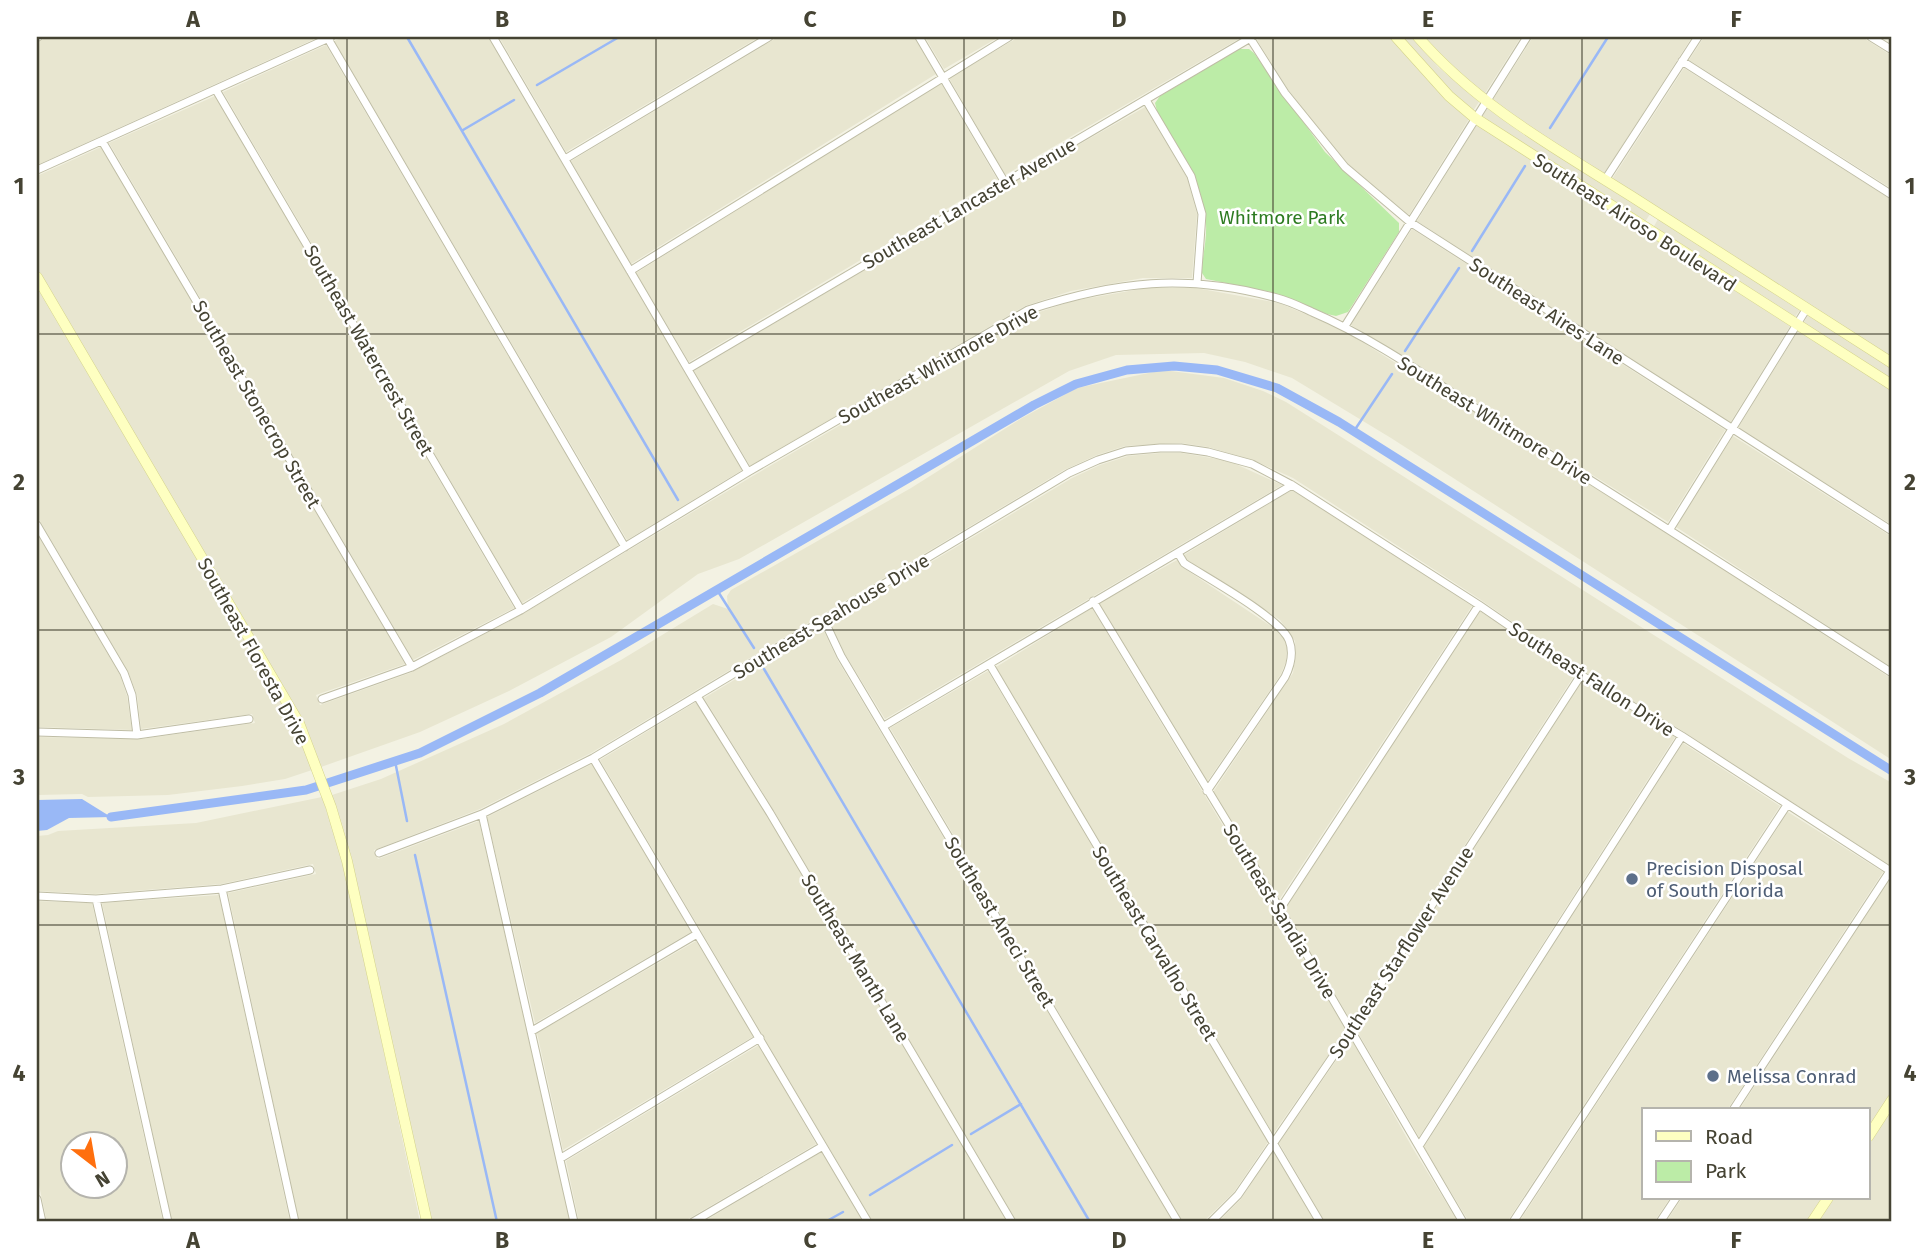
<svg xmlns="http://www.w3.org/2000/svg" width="1929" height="1259" font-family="'Fira Sans',sans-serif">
  <rect width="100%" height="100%" fill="#f3f2e3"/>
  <!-- residential -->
  <path fill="#e8e6d0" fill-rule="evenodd" d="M48,37h271l-282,128v-123z
    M344,37h144l254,433 -115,70 -293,-499z
    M499,37h260l-193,115z
    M778,37h136l22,37 -305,190 -60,-103z
    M925,37h74l-55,32z
    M1019,37h223l-237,138 -56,-97z
    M1262,37h129l55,63 23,19 -60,96 -61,-51 -30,-35 -29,-38 -32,-51z
    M1402,37h11l25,30 41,35 -6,9 -21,-18z
    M1424,37h97l-37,58 -40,-35z
    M1533,37h159l-88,137 -75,-47 -37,-26z
    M1704,37h158l30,19v133l-203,-129z
    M326,45l293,500 -97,58 -299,-511z
    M1684,68l208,132v158l-280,-179z
    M941,83l56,96 -308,183 -53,-89z
    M215,96l299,512 -101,52 -304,-517z
    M1145,107l42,71 10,36 -5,64h-49l-72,13 -46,15 -275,160 -56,-95 312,-185z
    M1487,108l37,27 126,79 -5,8 -163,-106z
    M1477,124l313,202 -60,97 -313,-202z
    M101,147l304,517 -89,31 4,10 90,-32 109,-57 232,-139 279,-162 43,-14 73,-13h50l83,15 64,27 324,203 225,146v81l-501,-322 -99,-60 -47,-16 -41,-9 -88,2 -47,16 -330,188 -41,15 -87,63 -102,54 -89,41 -99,35 -18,-46 -266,-451v-94z
    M1658,219l142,91 -6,8 -141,-90z
    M1412,229l313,201 -57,92 -317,-197z
    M37,288l258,437 17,45 -27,9 -43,7 -74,9 -80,2 -6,-3 -45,1v-58l105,2 113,-16 -3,-9 -111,15 -4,-34 -9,-24 -91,-155z
    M1808,315l84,53v12l-89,-56z
    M1798,331l94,59v135l-154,-97z
    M1163,370l61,8 39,13 23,11 562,356 44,25v84l-211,-137 -98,-59 -105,-73 -185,-120 -40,-18 -45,-13 -27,-4 -56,3 -28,9 -33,15 -473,283 -111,56 -106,41 4,9 101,-38 91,401h-141l-77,-362 -20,-65 49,-16 123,-55 117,-64 92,-56 15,5 -1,-13 4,-6 180,-102 111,-70 55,-30z
    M1733,436l159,101v131l-216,-141z
    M1160,453h22l47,8 53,24 -397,234 -40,-65 -15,-32 242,-144 28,-13 28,-9z
    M1292,490l180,116 -193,294 -66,-108 80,-119 3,-17 -1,-15 -15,-21 -93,-60 -3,-5z
    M37,534l83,141 7,21 5,34 -95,-3z
    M1177,560l5,7 92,61 11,13 2,7 -1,13 -5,13 -74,108 -108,-179z
    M1092,608l254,422 -73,104 -277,-467z
    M1480,611l94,65 -223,345 -66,-112z
    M822,627l15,32 336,563h-156l-243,-411 -70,-113z
    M988,671l280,471 -34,50 -31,30h-20l-293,-494z
    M1582,681l93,56 -256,400 -62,-106z
    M696,702l71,114 240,406h-134l-273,-462z
    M1683,743l97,63 -273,416h-38l-45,-75z
    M592,764l99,168 -156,91 -48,-206z
    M322,797l21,64 77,361h-121l-71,-329 88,-19 -3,-10 -92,20 -126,10 -58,-3v-55l11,-1 10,-4 138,-8z
    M1788,812l95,60 -156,238h-83v88h26l-16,24h-135z
    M1891,877l1,214 -24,37v-18h-129z
    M219,895l71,327h-118l-70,-319z
    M37,901l55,2 71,319h-116l-10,-46zM74,1144h42v42h-42z
    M696,941l58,95 -191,114 -26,-117z
    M1351,1039l61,108 46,75h-133l-46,-79z
    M759,1045l57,99 -133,78h-104l-13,-61z
    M1892,1109v113h-74l16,-24h34v-51z
    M1273,1151l42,71h-97l23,-23z
    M822,1152l41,70h-160l118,-70z
    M1682,1198h141l-16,24h-141z"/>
  <!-- green -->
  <path fill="#bceca7" d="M1239,49h10l5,4 71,99 74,71v9l-51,80 -12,4 -9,-2 -56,-22 -65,-13 -4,-6c0,-16 5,-33 4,-49 -2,-41 -28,-75 -48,-109l-3,-12 5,-7z"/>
  <!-- water -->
  <path fill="#99b8f6" d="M82,799l29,18 -42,1 -22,12 -10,1v-31z"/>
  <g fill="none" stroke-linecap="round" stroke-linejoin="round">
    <!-- stream -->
    <path stroke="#99b8f6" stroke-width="2.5" d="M407,37l271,463
      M537,85l82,-48
      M1550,128l58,-91
      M463,130l51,-30
      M1472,251l53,-85
      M1405,351l54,-83
      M1354,431l38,-57
      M717,590l37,58
      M764,669l326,553
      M395,761l12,60
      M415,855l82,367
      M971,1134l50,-30
      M870,1195l82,-50
      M825,1222l18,-10"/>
    <!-- canal -->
    <path stroke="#99b8f6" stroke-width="9" d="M111,817l195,-27 114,-37 120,-60 494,-288 42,-21 51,-14 47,-4 43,4 60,18 62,34 553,349"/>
    <defs>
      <path id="street" d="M37,37h1
        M327,37l298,510
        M493,37l255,435
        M919,37l85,144
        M1871,37l21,13
        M1250,38l35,55 60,74 65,55 482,309
        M1682,61l210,134
        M216,90l305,520
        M1146,100l45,76 11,38 -5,69
        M102,141l310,526
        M565,159l204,-122
        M37,170l294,-133
        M1605,180l93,-143
        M630,271l379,-234
        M1345,326l182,-289
        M688,369l564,-332
        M37,525l87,148 8,22 5,40
        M1670,529l137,-221
        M1178,553l6,10c23,15 95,54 105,77 5,13 2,25 -4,37l-78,114
        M1093,601l187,308 183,313
        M824,620l17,36 337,566
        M990,665l330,557
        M697,696l73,117 242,409
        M322,699l90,-32 109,-57 227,-138 280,-162c89,-29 157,-37 249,-12 12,3 24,9 35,14 61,26 117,66 173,102 137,85 272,172 407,259
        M884,726l408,-241
        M37,732l100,3 112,-16
        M593,758l275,464
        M482,814l92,408
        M379,853l103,-39 111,-56 476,-285 29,-13 28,-9 34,-3h21l27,4 44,12 40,21 187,120 102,70 101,61 210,136
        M222,889l73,333
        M37,896l59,3 126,-10 88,-19
        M96,899l72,323
        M1280,909l199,-304
        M532,1031l165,-97
        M1733,1110l157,-239
        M1419,1146l263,-410
        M561,1158l199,-120
        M37,1199l5,23
        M693,1222l130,-76
        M1211,1222l27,-27 113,-165 230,-355
        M1513,1222l274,-417
        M1660,1222l16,-24"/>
      <path id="secondary" d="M1396,37l53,59 26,22 417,267
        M1418,37c60,69 137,111 213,159 87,56 174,111 261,167
        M37,277l262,446 32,84 16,54 80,361
        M1868,1137l24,-37
        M1812,1222l16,-24"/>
    </defs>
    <!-- street casing -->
    <use href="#street" stroke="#bfbda5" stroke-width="9"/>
    <!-- secondary casing -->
    <use href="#secondary" stroke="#d4d38c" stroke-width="11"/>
    <!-- street -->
    <use href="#street" stroke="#fff" stroke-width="7"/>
    <!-- secondary -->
    <use href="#secondary" stroke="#feffc1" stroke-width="10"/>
  </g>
  <!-- grid -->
  <path fill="none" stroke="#454333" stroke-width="2" stroke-opacity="0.55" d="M347,37v1185M656,37v1185M964,37v1185M1273,37v1185M1582,37v1185M37,334h1855M37,630h1855M37,925h1855"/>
  <!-- markers -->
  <g fill="#5c6f8a" stroke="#fff" stroke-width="2.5">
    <circle cx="1632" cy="879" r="7"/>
    <circle cx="1713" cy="1076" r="7"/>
  </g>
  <g text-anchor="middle" stroke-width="5" stroke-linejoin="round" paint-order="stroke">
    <!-- street labels -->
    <g font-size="19" fill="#454333" stroke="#fff">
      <text transform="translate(969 203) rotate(-30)" y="7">Southeast Lancaster Avenue</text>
      <text transform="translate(1635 222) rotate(33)" y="7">Southeast Airoso Boulevard</text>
      <text transform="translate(1547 311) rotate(33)" y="7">Southeast Aires Lane</text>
      <text transform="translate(369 350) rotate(60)" y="7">Southeast Watercrest Street</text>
      <text transform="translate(938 364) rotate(-29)" y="7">Southeast Whitmore Drive</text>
      <text transform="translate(257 404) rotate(60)" y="7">Southeast Stonecrop Street</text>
      <text transform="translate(1495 420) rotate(32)" y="7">Southeast Whitmore Drive</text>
      <text transform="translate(831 616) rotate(-31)" y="7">Southeast Seahouse Drive</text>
      <text transform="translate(254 651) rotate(61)" y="7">Southeast Floresta Drive</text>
      <text transform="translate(1592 679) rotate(33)" y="7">Southeast Fallon Drive</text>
      <text transform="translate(1280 911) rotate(59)" y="7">Southeast Sandia Drive</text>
      <text transform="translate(1000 922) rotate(59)" y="7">Southeast Aneci Street</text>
      <text transform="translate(1155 943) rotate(59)" y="7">Southeast Carvalho Street</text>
      <text transform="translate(1401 952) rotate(-57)" y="7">Southeast Starflower Avenue</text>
      <text transform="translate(856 958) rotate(59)" y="7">Southeast Manth Lane</text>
    </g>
    <!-- park labels -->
    <g font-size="19" fill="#2d7b21" stroke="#fff">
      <text x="1282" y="224">Whitmore Park</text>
    </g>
    <!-- service labels -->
    <g font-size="19" fill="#4e5e75" stroke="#fff" text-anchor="start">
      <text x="1646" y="875">Precision Disposal<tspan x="1646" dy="22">of South Florida</tspan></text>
      <text x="1727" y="1083">Melissa Conrad</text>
    </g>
  </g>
  <!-- border -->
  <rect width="1929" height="1259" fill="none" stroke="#ffffff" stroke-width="77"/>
  <!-- legend -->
  <rect x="1642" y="1108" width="228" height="91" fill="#ffffff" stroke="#b5b4ad" stroke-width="2"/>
  <rect x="1656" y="1131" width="35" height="10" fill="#feffc1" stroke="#b5b4ad" stroke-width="2"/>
  <text x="1705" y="1144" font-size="21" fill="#454333">Road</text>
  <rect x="1656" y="1161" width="35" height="21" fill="#bceca7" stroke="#b5b4ad" stroke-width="2"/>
  <text x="1705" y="1178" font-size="21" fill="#454333">Park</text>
  <!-- north arrow -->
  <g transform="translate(94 1165) rotate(149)"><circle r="33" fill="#ffffff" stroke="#b5b4ad" stroke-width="2"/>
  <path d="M0-5L12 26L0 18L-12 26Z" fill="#ff6f0e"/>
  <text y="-10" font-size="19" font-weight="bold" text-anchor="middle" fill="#454333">N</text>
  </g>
  <rect x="38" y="38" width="1852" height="1182" fill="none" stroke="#454333" stroke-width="2.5"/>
  <g font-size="23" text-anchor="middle" font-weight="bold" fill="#454333">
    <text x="193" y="27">A</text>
    <text x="502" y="27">B</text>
    <text x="810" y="27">C</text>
    <text x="1119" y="27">D</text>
    <text x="1428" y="27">E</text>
    <text x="1736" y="27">F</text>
    <text x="19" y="194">1</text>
    <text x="1910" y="194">1</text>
    <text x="19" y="490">2</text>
    <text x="1910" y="490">2</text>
    <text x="19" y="785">3</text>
    <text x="1910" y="785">3</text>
    <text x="19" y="1081">4</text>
    <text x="1910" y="1081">4</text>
    <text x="193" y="1248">A</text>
    <text x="502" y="1248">B</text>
    <text x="810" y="1248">C</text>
    <text x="1119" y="1248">D</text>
    <text x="1428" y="1248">E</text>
    <text x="1736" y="1248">F</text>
  </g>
</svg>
